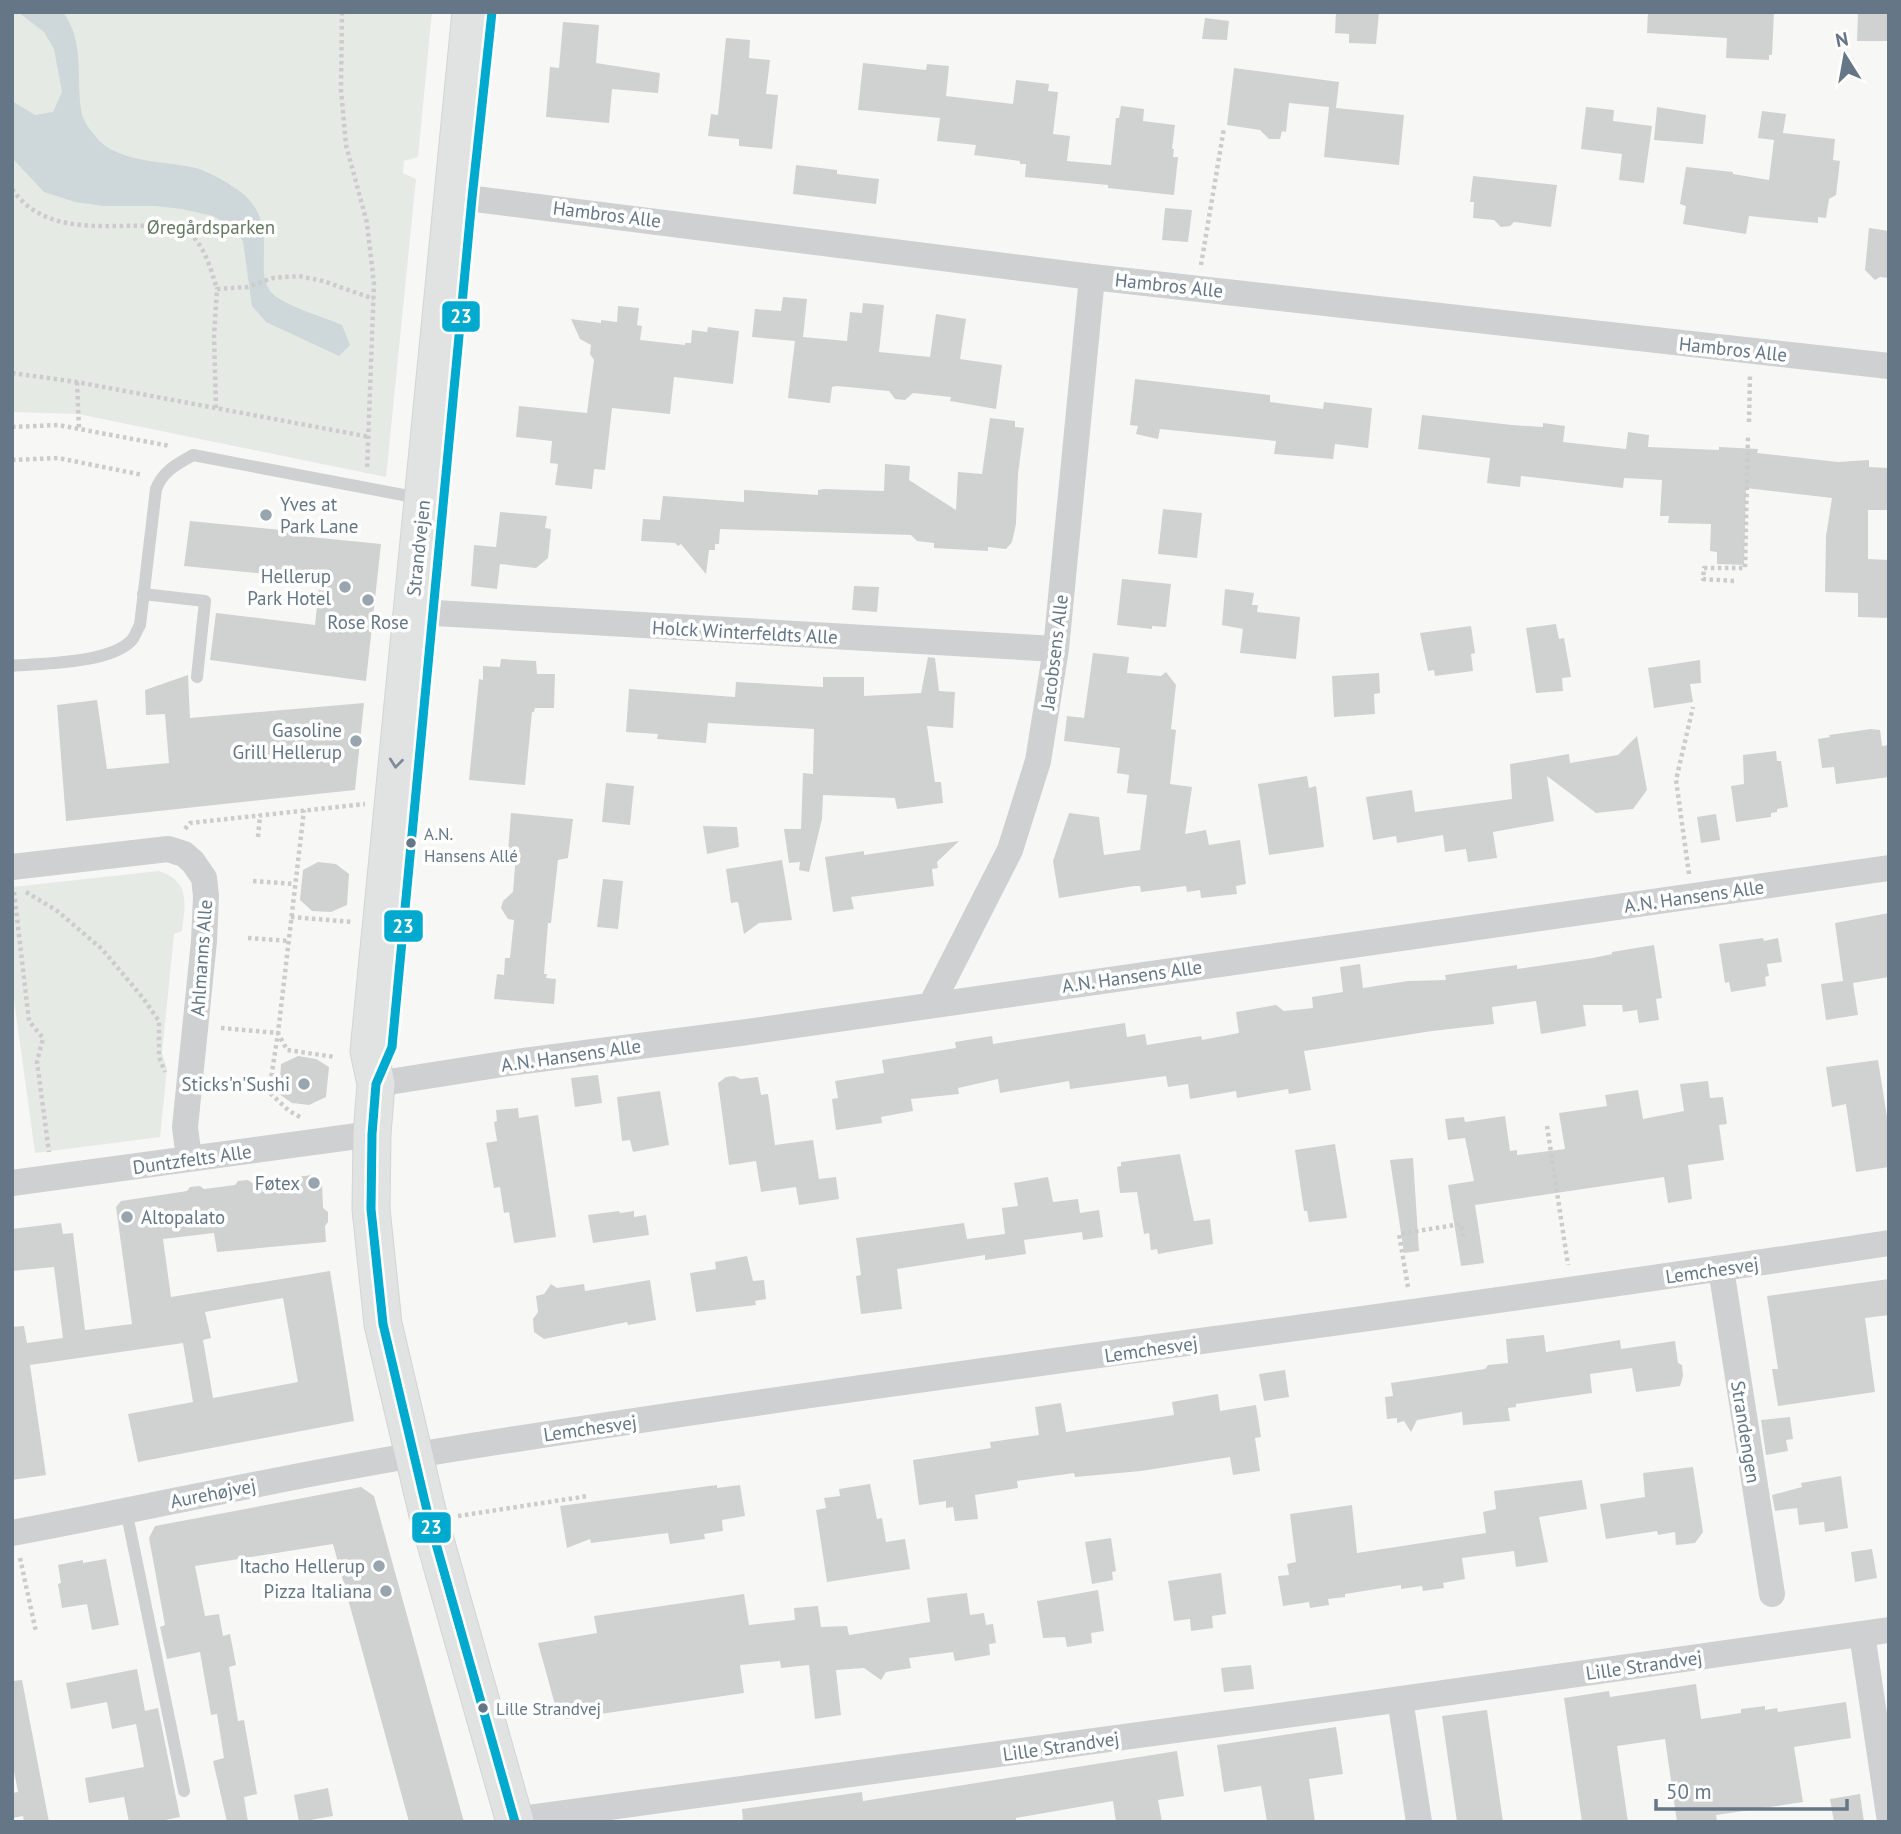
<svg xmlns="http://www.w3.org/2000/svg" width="1901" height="1834" font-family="'PT Sans',sans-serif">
  <rect width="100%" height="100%" fill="#f7f7f6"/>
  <!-- green -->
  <path fill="#e6eae4" d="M12,12h420l-14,145 -14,4 -1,12 13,6 -30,298 -308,-63 -66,-2z
    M159,871c32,11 26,32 23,60l-8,3 -12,119 5,16 -7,68 -125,16 -23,-168v-98z"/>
  <!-- water -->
  <path fill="#ced7d9" d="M18,12h45c23,32 12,67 19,103 2,7 9,16 14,22 20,26 71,24 100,31 13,4 31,14 42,22 49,35 7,88 40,108 19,12 44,18 64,27l8,20 -11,11 -73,-34 -14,-16 -9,-65 -12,-15 -18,-10 -31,-7 -27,-3h-51l-29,-4 -31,-10 -30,-32 -2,-59 23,14 18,-3 9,-20 -8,-43 -10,-17z"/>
  <!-- building -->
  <path fill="#d0d2d2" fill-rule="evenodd" d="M1336,12h43l-3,32 -27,-1v-9l-14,-1z
    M1648,12h126l-2,43h-3v5l-43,-2 1,-20 -80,-5z
    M1858,12h31v29h-32z
    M1205,18l24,3 -2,19 -25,-1z
    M563,22l36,3 -3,38 64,10 -2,20 -46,-4 -3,34 -63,-6 4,-50 9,1z
    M726,38l24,2 -1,18 21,2 -4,34 12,1 -6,54 -33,-3v-7l-31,-3 3,-22 7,1z
    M863,63l63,7 1,-6 22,2 -3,30 67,8 3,-24 33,4 -1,7 10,1 -5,42 17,2 -3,25 44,4 5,-47h3l2,-12 23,3 -1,12 32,4 -3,24h2l-1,8h5l-4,38 -66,-7v-3l-83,-8 1,-13h-6v-3l-46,-6 2,-10 -39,-4 3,-23 -82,-8z
    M1234,68l105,14 -3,26 68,7 -5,50 -75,-8 5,-50 -40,-4 -3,29 -4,-1 -2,8h-11l-9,-9 -33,-5z
    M1586,107l28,3 -1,11 39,5 -8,57 -25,-3 3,-26 -41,-5z
    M1657,107l49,8 -3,29 -49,-4z
    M1762,111l24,3 -3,19 52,6 -2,21 7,1 -4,34 -7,4 -3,19 -8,-1v6l-69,-7 -3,18 -63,-10 3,-18 -6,-2 6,-37 47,5v2l36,6 5,-40 -16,-2z
    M796,165l41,5v4l42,5 -3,25 -83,-10z
    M1473,176l84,9 -6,42 -37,-5 -4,4 -9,1 -7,-7 -21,-2 1,-16h-4z
    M1165,208l27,2 -4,32 -26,-2z
    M1869,228l20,3v47l-9,-1 -5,3 -10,-10z
    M783,297l24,2 -4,38 44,4 3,-29 12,1 1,-10 21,2 -5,47 51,5 6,-43 30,5 -6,40 42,6 -6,44 -46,-8 1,-4 -38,-4 -8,7 -10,-1 -6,-8 -52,-5 -5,1 -2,16 -42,-5 7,-57 -43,-4 3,-28 26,2z
    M618,306l21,2 -2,17 5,1 -2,14 45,5v-2h6l1,-13 15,2 1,-5 31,4 -6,53 -59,-7 -4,37 -58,-6 -7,62 -11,-1 -2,20 -37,-4 3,-21 -8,-1 2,-22 -36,-4 3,-31 68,7 7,-53 -4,-6 1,-9 -11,-6 -9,-20 30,4v-3l16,2z
    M1135,379l135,16v7l53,7 1,-7 48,6 -4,40 -33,-4 -2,15 -59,-5 2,-13 -116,-12 -2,10 -22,-5 2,-8 -8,-1z
    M1422,415l90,10 31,2v-4l22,3 -2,16 63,7 2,-17 21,3 -1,12 71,3v-3l39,2 -1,4 81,9 31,-2v7l20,1v42h-21v49l21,1v58l-31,-1v-24l-33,-1 1,-56 6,-38 -86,-10 -2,77 -27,-1v-12l-7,-1 1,-27 -43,-1 1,-7h-9l2,-36 -38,-2 -1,10 -102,-12 -1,11 -33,-4 3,-25 -72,-9z
    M990,418l25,3v6l9,1 -6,46 -2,50 -4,18 -6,7 -18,-2v4l-54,-3v-5l-17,-2 -6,-6 -191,-6 -1,15h-4v6h-6l-3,24 -25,-30 -3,2 -3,-3 -34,-2 2,-22 17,1 3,-24 81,6v-12l74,5v-5l6,-1 60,2 1,-27 25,2 -1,14 47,30 2,-38 24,2z
    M1163,509l39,4 -5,45 -39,-4z
    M500,512l47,4 -2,12 6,1 -3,29 -12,10 -36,-4 -3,25 -26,-3 3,-41 22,2z
    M190,521l111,11 -1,4 81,8 -15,137 -156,-21 6,-47 99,12 5,-46 -136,-13z
    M1122,579l49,5 -5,43 -14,-1v3l-35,-4z
    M854,586l25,1 -2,25 -25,-2z
    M1225,589l29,4 -2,12h6l-1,7 43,5 -4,42 -56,-6 3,-24 -21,-4z
    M1556,624l3,15 5,-1 7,39 -9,1 1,13 -27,2 -10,-65z
    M1471,626l4,27 -4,1 2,17 -38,5 -1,-6 -6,1 -8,-38z
    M1093,653l36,4 -2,16 34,3 5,-4 10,13 -5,44 5,1 -6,54 22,3 -7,47 21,-4 3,15 31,-5 6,44 -10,2 1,8 -36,4 -1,-8 -13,2 -1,-6 -45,6 -1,-6h-6l-75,12 -6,-37 16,-48 30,4 5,38 36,-5 7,-55 -20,-2 2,-18 -12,-2 3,-25 -56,-7 3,-25 17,2z
    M928,657l7,1 4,33 16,1 -2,36 -26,-2 8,56h6l2,21 -46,6 -2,-11 -72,-3 -1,24 -13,53 -10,-2 1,-8 -11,1 -5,-34h17l2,-56 10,1 1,-45 -106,-6 -2,20 -49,-4 1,-5 -32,-2 3,-43 106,8 1,-15 87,5v-10h41v19l57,-3z
    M501,659l35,2 1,13h18l-1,34h-19l-1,4h-2l-7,73 -56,-5 10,-101 4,1v-14l17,1z
    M1700,660l1,23 -11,1 3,18 -39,6 -6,-40z
    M1379,673l1,20 -6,1 1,20 -41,3 -2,-41z
    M188,675l2,43 174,-15 -9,87 -289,31 -9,-116 40,-5 10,69 62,-6 -4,-49 -19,1 -1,-25z
    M1871,729l9,1 2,16 7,-1v32l-53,7 -2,-17 -12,1 -4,-29 12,-2 -1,-2z
    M1637,736l10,54 -14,19 -37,4 -49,-37 7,45 -61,11 4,26 -29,4 -2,-13 -21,3 -2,-17 -46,8 -1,-7 -23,4 -7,-43 46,-7 3,22 97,-13 -2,-35 59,-10 1,9 48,-8z
    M1776,751l1,10h4l7,46 -11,2v3l-6,1v4l-35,5 -5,-36 13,-2 -1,-29z
    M1307,776l2,12 7,-2 8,61 -55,8 -11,-71z
    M606,783l28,3 -4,39 -28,-3z
    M511,813l62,6 -5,39 -10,2 -7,63h-3l-4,51h3l-1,4 10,1 -2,25 -60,-5 3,-25 7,1 1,-17h5l4,-38 -6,-1 -7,-11 2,-7 10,-9 3,-39 -8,-1z
    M1716,814l4,26 -19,3 -4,-26z
    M703,826l34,1 2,20 -32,7z
    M959,841l-22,21 1,6 -6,1 2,17 -83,11 3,12 -21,3 -8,-55 39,-6v4z
    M782,860l10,60 -33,3 -15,11 -6,-32 -7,1 -5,-34z
    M318,862l18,2 13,10 -2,31 -16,7 -19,-1 -12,-11 3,-30z
    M603,879l20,2 -5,48 -21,-2z
    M1889,913v64l-36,6 5,32 -32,5 -5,-36 22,-3 -8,-58z
    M1763,938l1,3 14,-3 4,24 -15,2 2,12 -4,1 1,9 -35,6 -2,-10 -4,1 -6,-39z
    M1654,945l8,53 -6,1 3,21 -20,3 -2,-13 -14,2 -1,-7h-39l3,21 -45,8 -5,-33 -44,6 2,17 -62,7 -128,20 7,39 -22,4 -1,-5 -51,9 -1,-7 -46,8 -2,-15 -20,3 -2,-11 -96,13 -1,-8 -69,12 -2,-14 -40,9 1,6 -48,5 2,12 -32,6 1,6 -46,7 -4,-31 6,-1 -3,-17 49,-8 -2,-13 74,-12 -1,-6 37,-6 1,8 132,-21 2,14 18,-3 2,11 54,-9 1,4 37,-7 -3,-21 40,-7 8,6 29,-3 -1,-11 31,-5 -3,-25 20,-3 3,24 45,-7 38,-1 -1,-5 72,-10v4l76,-11 19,-4v-2z
    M298,1056l18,3 13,8 -3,30 -17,8 -17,-2 -13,-9 2,-30z
    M1878,1060l11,70v37l-33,5 -10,-68 -14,3 -6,-40z
    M598,1075l4,28 -27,4 -4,-29z
    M734,1076l7,3 17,-2 3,18 7,-1 7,51 38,-5 6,39 17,-2 3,22 -40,6 -3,-18 -35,5 -5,-31 -27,4 -11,-82 8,-6z
    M1708,1081l2,17 13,-1 4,27 -8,1 5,35 -36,5 4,34 -24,4 -4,-26 -189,28 9,58 -23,3 -13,-81 26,-4 -9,-43 -17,2 -3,-21 19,-2 1,5 40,-6 5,35 7,-1v5l48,-6 -6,-36 48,-7 -2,-11 33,-5 5,29 41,-8 -4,-27z
    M660,1091l9,54 -36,7 -3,-12 -8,1 -5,-44z
    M518,1108l1,10 19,-3 18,122 -42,6 -5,-31 -5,1 -4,-26 -6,1 -8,-45 11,-2 -3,-19 3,-1 -1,-11z
    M1335,1144l12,74 -38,4 -2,-11h-3l-9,-61z
    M1180,1154l14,67 16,-2 3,25 -55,10 -1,-5 -6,1 -2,-17 -5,1 -7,-42 -17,1 -3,-26 4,-1v-4z
    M1413,1158l6,93 -15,2 -14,-93z
    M312,1175l10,8 1,25 5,4v10l-3,4 1,16 -109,10 -3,-19 -51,6 8,58 159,-26 24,150 -216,41 -10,-48 65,-12 -10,-59 -153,22 16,110 -34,5v-153l12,-1 3,17 36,-5 -9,-71 -42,4v-42l49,-6 2,11 10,-1 12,97 47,-6 -16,-117 5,-6 66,-10 3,-4 10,-1 4,3 31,-4 3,-4 10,-1 4,3zM283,1298l15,84 -85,16 -10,-58 8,-2 -6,-26z
    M1048,1177l5,25 25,-3 2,14 19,-3 4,27 -20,3 -1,-8 -58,8 2,14 -41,6v-5l-88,14 5,40 -41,5 -5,-38 5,-1 -5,-37 108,-15 3,16 38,-5 -3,-26 16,-2 -4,-23z
    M619,1211l1,2 14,-2v6l12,-2 3,20 -56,8 -5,-28z
    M747,1256l6,25 11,-1 2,19 -11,2 1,4 -60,7 -6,-39 26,-4 -1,-7z
    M1889,1279v36l-24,3 10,74 -97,14 -6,-37h6l-11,-73z
    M650,1280l6,40 -28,5 -1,-3 -83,17 -10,-7 -1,-13 5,-7 -2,-16 8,-2 7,-10 6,4 27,-4 1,7z
    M1544,1335l2,17 74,-12 1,9 54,-8 3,22 4,2 1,11 -3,10 -44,6 -4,-24 -42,6 2,19 -76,11v3l-8,1 2,13 -47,4 -1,-13 -45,8 -6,12 -7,-11 -7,2v-5l-10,1 -2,-22 8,-1 -2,-13 94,-14 3,-4 20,-2 -2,-24z
    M1285,1370l4,27 -25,4 -5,-27z
    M1218,1394l2,17 36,-6 5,32 -6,1 5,33 -27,4 -3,-18 -89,14 -66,6 -1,-4 -57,8 1,7 -43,7 3,24 -23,2 -2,-14 -7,1v-7l-27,4 -6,-45 78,-12 -1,-6 49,-7 -4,-28 26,-4 5,29 108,-17 -2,-13z
    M1790,1417l3,22 -7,1 2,11 -22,4 -5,-35z
    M1693,1467l10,65 -8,11 -19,2 -1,-13 -17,3 -1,-4 -51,8 -6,-35 45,-7 -2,-24z
    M1841,1476l7,52 -23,4 -1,-10 -25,3 -2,-17 -22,3 -3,-16 30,-8 -1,-4z
    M1582,1480l5,29 -48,8 9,45 -32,5 -2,-16 -52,7 3,21 -22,4 1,5 -21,3 -1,-5 -21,3v-4l-56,9v3l-17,2 1,6 -19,3 -1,-6 -26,4 -5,-30 11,-1 -2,-11 9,-2 -6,-48 62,-9 5,48 129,-20 -3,-21 13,-3 -2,-18z
    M870,1484l7,35 5,-1 4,24 19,-3 5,30 -83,13 -11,-72 10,-2 -2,-10 16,-2 -1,-7z
    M717,1485v3l23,-3 5,31 -23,4 1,11 -19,3 1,5 -35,5 -2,-11 -77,10 -1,-4 -23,9 -7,-42z
    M361,1487l13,9 90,326h-55l-76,-278 -138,22 10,50 14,-2 4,22 7,-2 6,31 -7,2 9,54 6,-1 13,74 -13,3 4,25h-21l-14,-61 11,-3 -7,-44 -6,1 -11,-63 -33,7 -7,-32 5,-2 -16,-87 6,-12z
    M1111,1538l5,33 -4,1 1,8 -21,4 -7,-42z
    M1872,1549l5,29 -22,4 -4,-30z
    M106,1559l13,66 -27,5 -5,-26 -25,4 -4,-24 3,-1 -3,-18 25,-5v3z
    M1221,1573l5,41 -14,2 1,12 -22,3 -1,-12 -16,2 -6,-40z
    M1098,1590l6,41 -13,2 1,10 -25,4 -2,-10 -22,1 -6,-37z
    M967,1593l3,22 14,-2 2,12 7,-1 3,19 -7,1 1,11 -35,6 -2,-9 -44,6 2,10 -25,4 -5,8 -17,-12 -28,2 5,45 -26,4 -6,-54 -28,3 -1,-7 -40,4 4,28 -178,26 -9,-7 -19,-69 59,-10 -3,-17 150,-22 5,31 46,-5 -1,-12 24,-2 3,21 26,-1 2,9 81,-13 -3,-24z
    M1251,1665l3,24 -30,3 -3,-24z
    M137,1669l8,42 13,-3 22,109 -25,5h-26l-5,-25 -35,6 -4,-25 59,-11 -8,-43 -24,5 -5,-27 -36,7 -5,-26z
    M22,1680l27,142h-25l-1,-6 -11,2v-25l6,-1 -6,-31v-80z
    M1696,1684l5,35 40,-6v-4l24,-3v4l12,-2 1,4 68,-10 5,36 -57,9 9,55 -87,13 1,7h-40l-12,-83 -48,7 11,76h-46l-18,-124 45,-7 1,6z
    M1487,1710l16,112h-46l-15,-106z
    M1336,1727l7,47 -34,5 6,43h-48l-6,-36 -37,6 -7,-47z
    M1177,1751l7,45 -26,4 4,22h-46l-3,-21 -97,17v4h-273l-1,-13 120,-17 1,9z
    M328,1788l5,28 -34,6 -5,-27z
    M1860,1794l4,28h-30l-4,-23z"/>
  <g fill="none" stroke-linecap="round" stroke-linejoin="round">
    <defs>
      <path id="secondary" d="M471,12l-102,1039 7,33 -4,50 -1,75 12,115 46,195 86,303"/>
    </defs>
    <!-- secondary casing -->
    <use href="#secondary" stroke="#d2d4d5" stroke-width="39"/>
    <!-- path -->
    <path stroke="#cccccd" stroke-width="4.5" stroke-dasharray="3.5 3.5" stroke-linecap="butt" d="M342,12l-1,78 5,55 21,78 7,61 -7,186
      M12,189c46,67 152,15 184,51 11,14 16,33 21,49
      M1201,265l23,-137
      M12,373l65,9 293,55
      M77,382l2,47
      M216,408l-2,-72 3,-47 30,-2 26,-9 26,-2 24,5 51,18
      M1749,422l1,-48
      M12,427l46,-2 112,21
      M12,460l46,-2 85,17
      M1734,581l-31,-2 1,-11h41l3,-134
      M185,829l5,-6 175,-19
      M258,837l2,-22
      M1689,874l-13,-94 17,-73
      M253,881l42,3
      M14,892l15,129 14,17 -6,24 12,90
      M26,892l30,18 46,39 41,49 16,23v36l6,15
      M291,917l62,5
      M248,938l40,3
      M221,1028l57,5 9,17 48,7
      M234,1081l36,4
      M300,1117l-11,-6 -20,-19 9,-59 26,-223
      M1547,1126l21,139
      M1408,1287l-9,-53 62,-10 3,15
      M458,1516l130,-20
      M20,1558l16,74"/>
    <!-- lane -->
    <path stroke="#ced0d1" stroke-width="12" d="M143,594l62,7 -8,76
      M12,666c32,-3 97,-2 120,-26 3,-4 5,-10 8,-15l16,-136c7,-18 21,-25 37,-34l226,43
      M126,1510l58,281"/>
    <!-- street -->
    <path stroke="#ced0d1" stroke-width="26" d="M451,196l641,81 797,89
      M435,613l621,36
      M12,867l156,-18 16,5 9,8 11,16 2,18 -2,45 -19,186 4,32
      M931,1005l79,-155 28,-89 18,-112 36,-372
      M376,1084l140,-22 224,-29 1149,-165
      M12,1183l360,-49
      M1721,1269l51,325
      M12,1533c141,-26 281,-59 422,-81 484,-78 971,-134 1455,-209
      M1862,1634l27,181
      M1400,1699l19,123
      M514,1820l859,-117 516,-73"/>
    <!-- secondary -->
    <use href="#secondary" stroke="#e1e2e2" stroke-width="37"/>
    <defs>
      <path id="bus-1" d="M492,12l-20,186 -80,849 -16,37 -4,50 -1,75 12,115 46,195 86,303"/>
    </defs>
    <!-- bus-1 casing -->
    <use href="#bus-1" stroke="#fff" stroke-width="14"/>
    <!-- bus-1 -->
    <use href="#bus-1" stroke="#00a9ce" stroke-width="9"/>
  </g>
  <!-- one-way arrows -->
  <defs><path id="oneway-chevron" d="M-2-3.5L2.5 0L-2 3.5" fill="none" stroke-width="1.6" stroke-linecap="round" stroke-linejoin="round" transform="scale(1.75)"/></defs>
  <use stroke="#7e8c99" href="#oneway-chevron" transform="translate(396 763) rotate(96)"/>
  <!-- markers -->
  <g fill="#98a4ae" stroke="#fff" stroke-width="2.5">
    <circle cx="266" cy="515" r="7"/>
    <circle cx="345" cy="587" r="7"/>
    <circle cx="368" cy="600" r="7"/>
    <circle cx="356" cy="741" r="7"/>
    <circle cx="304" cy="1084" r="7"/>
    <circle cx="314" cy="1183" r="7"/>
    <circle cx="127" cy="1217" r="7"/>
    <circle cx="379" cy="1566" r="7"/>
    <circle cx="386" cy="1591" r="7"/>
  </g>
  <g fill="#657787" stroke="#fff" stroke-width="2.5">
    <circle cx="411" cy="843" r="6"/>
    <circle cx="483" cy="1708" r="6"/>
  </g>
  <g text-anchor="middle" stroke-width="7" stroke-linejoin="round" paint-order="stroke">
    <!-- bus labels -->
    <g font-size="17" fill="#657787" stroke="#fff" text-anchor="start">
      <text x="424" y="840">A.N.<tspan x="424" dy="22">Hansens Allé</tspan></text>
      <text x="496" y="1715">Lille Strandvej</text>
    </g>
    <!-- street labels -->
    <g font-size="19" fill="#657787" stroke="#fff">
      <text transform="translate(607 214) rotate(7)" y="7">Hambros Alle</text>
      <text transform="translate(1169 285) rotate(6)" y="7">Hambros Alle</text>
      <text transform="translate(1733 349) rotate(6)" y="7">Hambros Alle</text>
      <text transform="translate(418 548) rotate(-84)" y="7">Strandvejen</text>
      <text transform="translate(745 632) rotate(3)" y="7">Holck Winterfeldts Alle</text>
      <text transform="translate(1054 652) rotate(-83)" y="7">Jacobsens Alle</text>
      <text transform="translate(1694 896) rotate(-8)" y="7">A.N. Hansens Alle</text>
      <text transform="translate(201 958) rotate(-86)" y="7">Ahlmanns Alle</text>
      <text transform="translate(1132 976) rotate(-8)" y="7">A.N. Hansens Alle</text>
      <text transform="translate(571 1055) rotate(-8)" y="7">A.N. Hansens Alle</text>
      <text transform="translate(192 1159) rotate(-8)" y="7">Duntzfelts Alle</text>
      <text transform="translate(1712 1270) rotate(-8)" y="7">Lemchesvej</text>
      <text transform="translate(1151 1349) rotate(-8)" y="7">Lemchesvej</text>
      <text transform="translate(590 1428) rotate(-8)" y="7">Lemchesvej</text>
      <text transform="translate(1746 1432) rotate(81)" y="7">Strandengen</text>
      <text transform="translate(213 1493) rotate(-11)" y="7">Aurehøjvej</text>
      <text transform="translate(1644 1665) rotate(-8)" y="7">Lille Strandvej</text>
      <text transform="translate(1061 1746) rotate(-8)" y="7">Lille Strandvej</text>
    </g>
    <!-- park labels -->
    <g font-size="19" fill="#657961" stroke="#fff">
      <text x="211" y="234">Øregårdsparken</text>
    </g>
    <!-- poi labels -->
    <g font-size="19" fill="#657787" stroke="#fff" text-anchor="end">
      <text x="280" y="511" text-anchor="start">Yves at<tspan x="280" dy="22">Park Lane</tspan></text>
      <text x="331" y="583">Hellerup<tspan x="331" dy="22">Park Hotel</tspan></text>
      <text x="368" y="629" text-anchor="middle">Rose Rose</text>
      <text x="342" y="737">Gasoline<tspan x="342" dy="22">Grill Hellerup</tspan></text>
      <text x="290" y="1091">Sticks'n'Sushi</text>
      <text x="300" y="1190">Føtex</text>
      <text x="141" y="1224" text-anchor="start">Altopalato</text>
      <text x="365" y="1573">Itacho Hellerup</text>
      <text x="372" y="1598">Pizza Italiana</text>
    </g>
  </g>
  <g stroke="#fff" stroke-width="2.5">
    <rect x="441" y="300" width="40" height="33" rx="7" fill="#00a9ce"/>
    <rect x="383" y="909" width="41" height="34" rx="7" fill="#00a9ce"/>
    <rect x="411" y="1511" width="41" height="33" rx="7" fill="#00a9ce"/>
  </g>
  <g font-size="19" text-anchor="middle" font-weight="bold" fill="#fff">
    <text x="461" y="323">23</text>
    <text x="403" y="933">23</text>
    <text x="431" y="1534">23</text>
  </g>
  <!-- border -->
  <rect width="1901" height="1834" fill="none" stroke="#657787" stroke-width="28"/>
  <!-- north arrow -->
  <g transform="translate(1845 56) rotate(349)" stroke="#ffffff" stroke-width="5" paint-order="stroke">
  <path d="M0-5L12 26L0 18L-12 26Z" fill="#657787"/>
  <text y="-10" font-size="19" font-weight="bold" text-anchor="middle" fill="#657787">N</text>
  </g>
  <!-- scale -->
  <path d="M1656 1799v10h191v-10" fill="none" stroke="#657787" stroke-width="3.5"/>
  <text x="1666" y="1799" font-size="21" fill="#657787" stroke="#ffffff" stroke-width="5" paint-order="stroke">50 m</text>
</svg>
